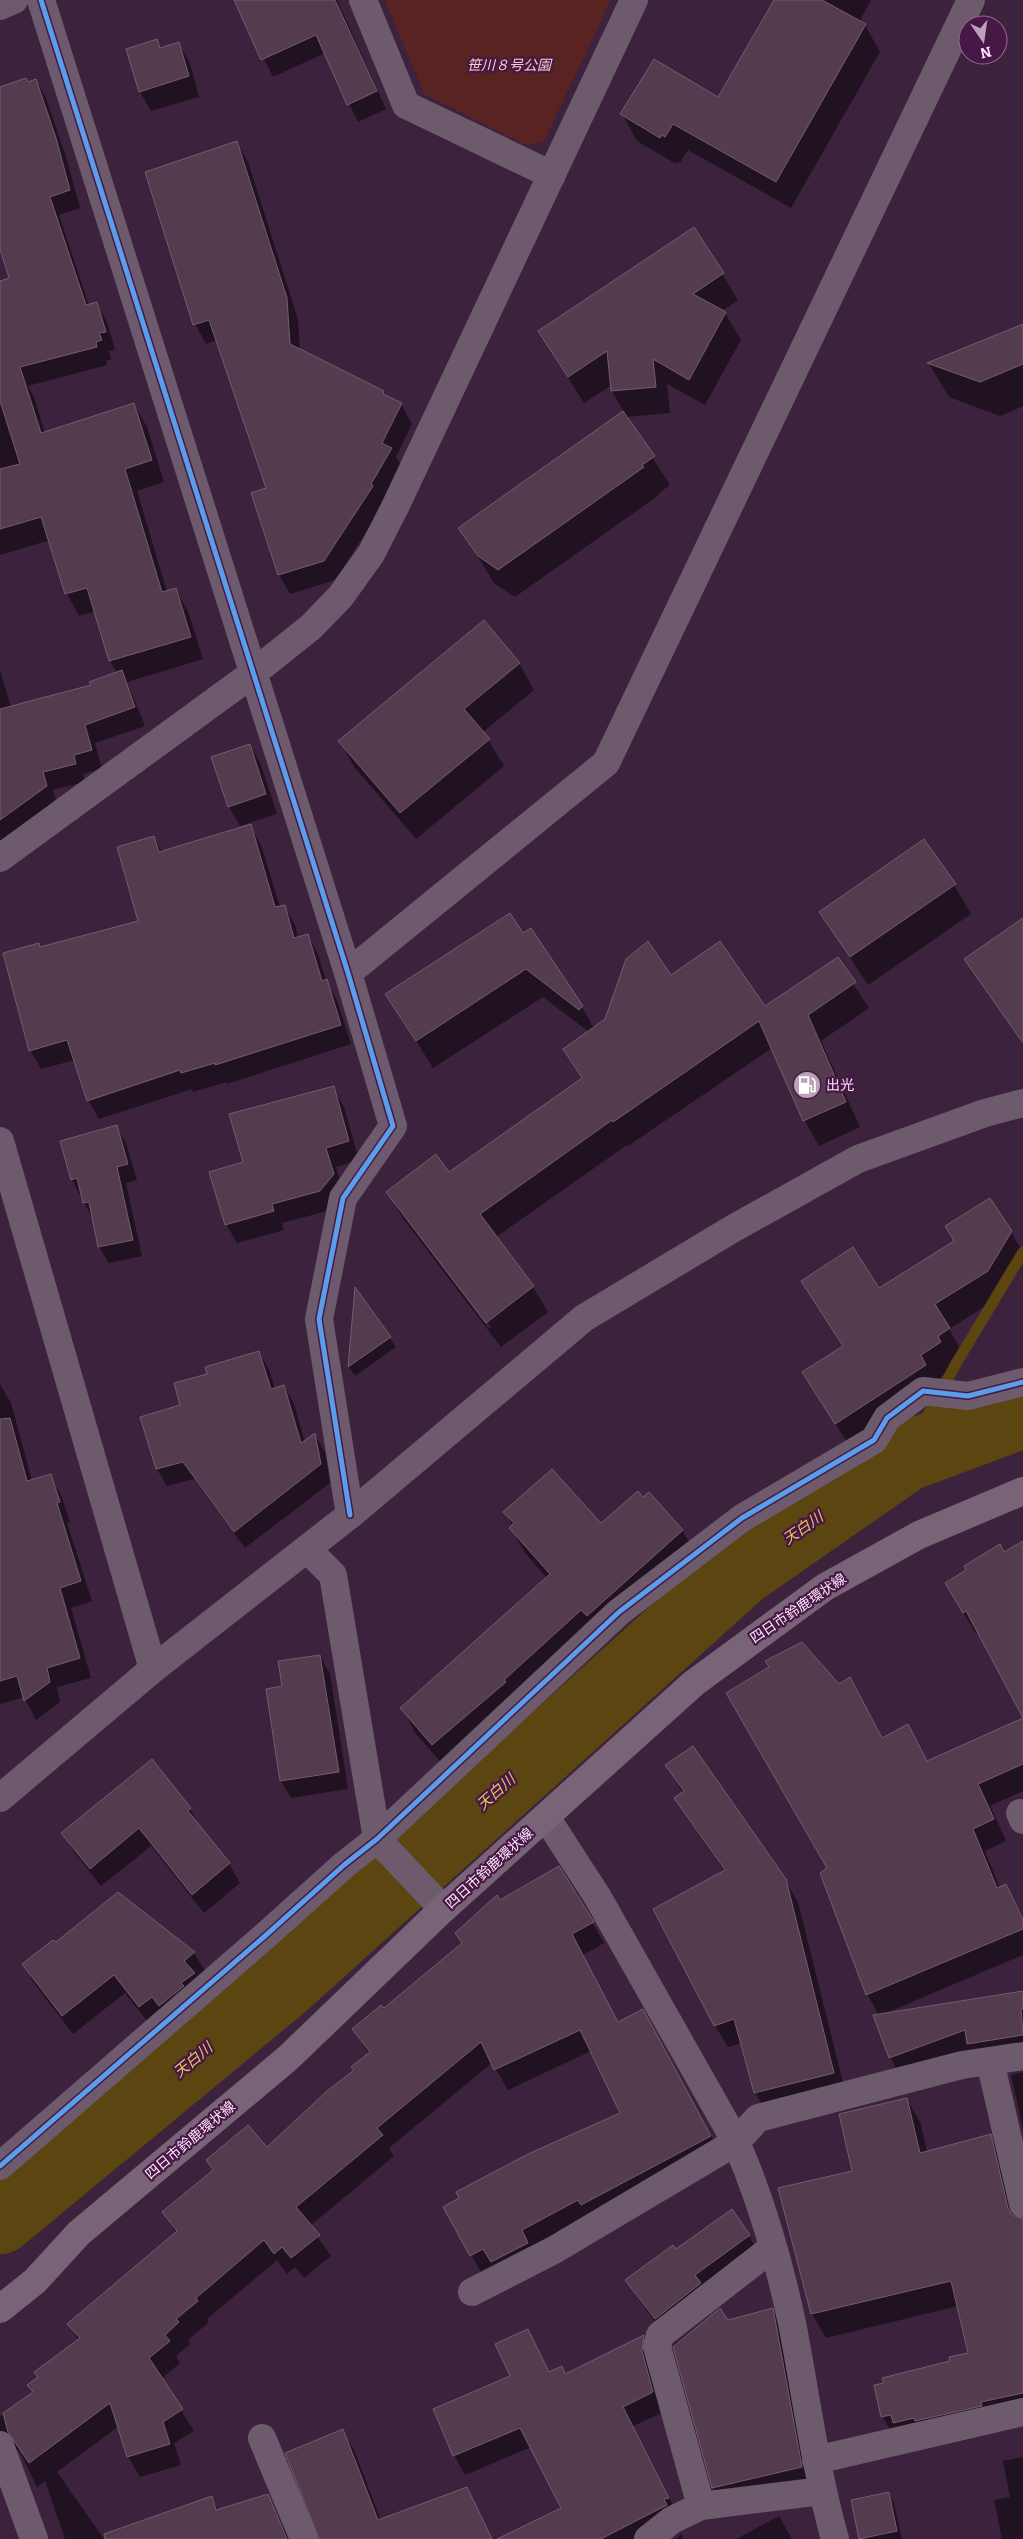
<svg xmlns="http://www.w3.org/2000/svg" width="1023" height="2539" font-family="Bitter,'Noto Sans JP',serif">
  <rect width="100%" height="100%" fill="#3c223c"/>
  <!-- green -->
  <path fill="#592321" d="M385,0h226l-67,141 -16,5 -104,-52z"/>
  <!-- shadow -->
  <path fill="#0007" fill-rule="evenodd" d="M235,0h102l49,109 -28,13 -33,-69 -52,24z
    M775,0h96l-12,22 6,3 15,27 -89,156 -103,-58 -8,13 -2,-2 -2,3 -39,-23 -15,-27 97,-15z
    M157,40l4,8 17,-5 12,20 9,34 -48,14 -11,-19z
    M36,80l10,18 20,59 14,51 -21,7 30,91 7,-3 11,19 8,28 -6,1 2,8 -5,2 1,4 -79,21 6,11 11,36 89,-29 13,23 17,55 -27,9 30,101 8,-3 13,22 15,48 -76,23 18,44 -50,17 7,26 -19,5 2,8 -32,8 4,14 -42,32 -15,4v-170l11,37 81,-21 25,-13 -7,-12 -15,-50 -16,5 -12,-22 -17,-54 -50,15v-273l11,-3 -11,-34v-157z
    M237,143l11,19 50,157 2,31 83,42 3,5 15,7 11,20 -16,33 6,11 -19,38 -48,74 -45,14 -11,-19 -27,-81 16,-5 -51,-149 -11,4 -11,-20z
    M694,229l44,71 -16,11 3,2 16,27 -36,65 -38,-21 3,29 -44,4 44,68 -12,9 1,1 -144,102 -20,-13 -35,-55 164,-117 -12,-21v-6l-28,18 -45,-71z
    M1023,325v81l-23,10 -51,-19 -20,-33z
    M519,663l15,27 -51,42 21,34 -88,73 -61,-71 -15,-27z
    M250,745l11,20 16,49 -37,12 -11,-19z
    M250,826l11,19 19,62 4,-1 11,19 3,13 9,-3 11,19 8,27 11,19 14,44 -124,40 -1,-2 -33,10 -1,-3 -93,30 -11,-19 -13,-40 -34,9 -11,-19 10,-102 100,-26 14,-85 8,15z
    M954,885l17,29 -103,71 -48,-73z
    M523,935l59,72 12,21 77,-51 94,31 72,-49 32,49 -48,33 39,86 -41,19 -14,-25 -33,-73 -144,98 -1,-1 -131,92 37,50 15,25 -47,35 -99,-130 -14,-25 61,-18 133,-94 -18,-31 25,-17 -46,-35 -110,71 -46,-74zM402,1214h3l86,113 -2,2z
    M1023,940v104l-57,-85z
    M333,1088l11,19 15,53 -23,7 8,26 -13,17 -49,13 2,7 -47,13 -11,-19 19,-62z
    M117,1127l9,16 11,37 -11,3 16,73 -33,7 -10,-16 -6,-28 -21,-39z
    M1011,1232l12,21v8l-21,35 -53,33 14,24 -12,8 3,6 -103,81 -33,-51 25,-50 -40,-66 75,9z
    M356,1290l40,57 -41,29 -6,-9z
    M259,1352l10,18 6,19 9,-3 10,18 11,38 10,-7 10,17 5,31 -85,65 -51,-69 -27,7 -10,-17 25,-63 26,-32z
    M0,1384l11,19 21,78 18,-6 11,20 9,27 -3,1 25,78 -21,7 20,70 -34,9 3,15 -24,18 -12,-23 -24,7z
    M505,1512l96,13 81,5 15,26 -249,214 -32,-36 -14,-26 145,-130 -21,-24 -15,-25 2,-3z
    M1023,1542v174l-45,-84 -2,2 -30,-51z
    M320,1656l10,18 18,115 -57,9 -10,-17 2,-93z
    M1023,1720v71l-33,15 16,35 -21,10 15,37 13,10 10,18v39l-137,58 137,-21v65l-122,20 -11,-20 -11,-42 -12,-21 -38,-125 54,-129 37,7 7,15z
    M152,1761l38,48 10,19 29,36 11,19 -36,30 -53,-67 -50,40 -27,-34 -11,-19z
    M667,1766l118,114 13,22 48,193 -78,20 -13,-23 -13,-49 -14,4 -13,-22 9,-154 -49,-72 8,-6z
    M118,1894l76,59 11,18 -55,54 -25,-32 -52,41 -39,-51 -10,-18 32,-22z
    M500,1902l92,20 12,21 -21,12 36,68 36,9 63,116 -235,128 -38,-69 177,-93 -31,-63 -83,39 -16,-27 -103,85 5,8 -84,70 21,30 -27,22 -9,-11 -8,7 -10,-14 -70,59 2,3 -21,18 2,4 -14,12 4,7 -19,16 33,52 -20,12 7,22 -41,12 -12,-20 -9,-31 -62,46 47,67h-39l-20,-58 -8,6 -17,-35 -20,-12v-23l33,-24 -4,-8 50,-45 -10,-16 107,-91 -12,-21 49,-40 -6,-11 59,-12 89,-78 14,-17 -15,-24 30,-21 78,-65 -6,-10z
    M1023,2072v57l-12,-54z
    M907,2100l14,24 6,28 63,-16 14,23 14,61h5v199l-127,21 -14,-24 70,-54 17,-8 -11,-48 -132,32 -14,-24 -32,-125 73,-17z
    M749,2236l11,19 -93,83 -28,-38 -12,-20 48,-30z
    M772,2309l14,25 29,157 -87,21 -15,-25 -38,-143 45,-34 8,11z
    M527,2331l23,42 15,2 78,-39 11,19 10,57 -31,14 46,91 -19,22h-161l64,-31 -32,-61 -66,28 -11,-20 58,-79z
    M342,2431l12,19 27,71 85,-32 26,50h-172z
    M1023,2457v82h-21l-8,-39 16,-3 -7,-36z
    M889,2494l5,9 8,36h-42z
    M268,2495l21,44h-136l58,-41 7,12z
    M779,2516l13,23h-56z
    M681,2534l3,5h-8z"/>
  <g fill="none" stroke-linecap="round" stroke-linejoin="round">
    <!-- stream -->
    <path stroke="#5b4510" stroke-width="11" d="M905,1457l52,-95 66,-110"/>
    <!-- river -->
    <path stroke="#5b4510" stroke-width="70" d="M0,2219l283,-234 457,-413 165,-115 118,-44"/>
  </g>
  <!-- building -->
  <path fill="#543b4e" stroke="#755c6f" d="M234,0h101l42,91 -30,14 -31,-70 -55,25z
    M774,0h48l44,24 -90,158 -103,-58 -8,13 -3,-2 -2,3 -40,-24 34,-55 64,38z
    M157,39l3,9 19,-6 10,34 -50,16 -13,-43z
    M26,78l2,4 8,-3 20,59 14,52 -20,7 36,108 11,-3 9,30 -7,1 3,7 -6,2 1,5 -77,20 21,66 93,-30 18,57 -27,9 37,123 14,-4 15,49 -82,24 -22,-73 -22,6 -24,-77 -41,12v-60l20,-5 -20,-63v-120l9,-3 -9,-29v-162z
    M237,141l50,157 3,46 94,47 -1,3 19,9 -20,40 10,5 -21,36 2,2 -49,75 -46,14 -27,-82 15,-5 -57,-168 -16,5 -48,-153z
    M694,227l30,46 -31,21 33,18 -37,68 -36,-21 3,28 -45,4 -4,-40 -39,26 -30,-46z
    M1023,324v40l-43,18 -53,-19z
    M623,411l32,45 -13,9 2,2 -146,103 -20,-14 -20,-28z
    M484,620l36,43 -56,46 26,30 -90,74 -62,-72z
    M122,670l13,37 -50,18 7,25 -18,5 2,9 -33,8 4,14 -47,34v-111l91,-24 -2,-3z
    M250,744l16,50 -38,13 -17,-50z
    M251,824l24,83 10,-2 9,33 14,-4 14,47 5,-2 14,46 -126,40v-2l-34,10 -1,-3 -93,31 -20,-61 -38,11 -26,-98 36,-10 1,4 98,-26 -21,-74 37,-11 5,16z
    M924,839l32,45 -106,73 -31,-45z
    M510,913l13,20 8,-5 52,78 -4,4 -53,-41 -110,72 -31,-47z
    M1023,918v125l-59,-84z
    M648,941l23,34 49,-34 45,65 73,-49 18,25 -48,33 38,87 -43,19 -44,-100 -146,101 -1,-2 -132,94 54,72 -48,37 -100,-131 50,-38 13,18 133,-94 -19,-29 42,-30 21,-60z
    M334,1086l15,55 -23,7 8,26 -14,17 -48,13 2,7 -49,14 -16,-53 34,-10 -14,-48z
    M117,1125l11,39 -11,3 16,73 -35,7 -9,-45 -6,1 -6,-25 -6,2 -11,-39z
    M990,1198l22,33 -24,40 -53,33 15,24 -12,8 3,6 -20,13 5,10 -91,59 -33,-52 41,-26 -42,-65 52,-34 26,41 75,-47 -9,-15z
    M355,1287l36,50 -43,30z
    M259,1351l12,38 13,-4 17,58 14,-10 6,31 -87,68 -51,-70 -27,7 -16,-52 40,-12 -6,-22 33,-9 -2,-7z
    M10,1418l17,63 24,-7 9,28 -3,1 24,78 -21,7 20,70 -33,10 3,14 -26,19 -7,-25 -17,5v-262z
    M552,1469l49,54 37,-32 5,6 6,-5 34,38 -96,86 -6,-6 -77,70 2,2 -74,63 -32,-37 150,-134 -41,-46 5,-5 -11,-11z
    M1023,1541v223l-45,20 16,35 -21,10 24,59 9,-4 17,35v10l-157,66 -46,-122 7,-5 -101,-175 43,-26 -4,-6 37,-19 37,42 11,-7 32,61 26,-14 19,37 96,-43 -57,-107 -3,2 -18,-30 21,-13 -2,-4 36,-22 4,8z
    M320,1655l19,117 -59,9 -14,-92 16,-3 -4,-25z
    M693,1746l93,133 48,194 -80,20 -20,-74 -20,7 -61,-117 72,-39 -51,-72 10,-7 -19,-26z
    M152,1759l39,49 -3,3 42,52 -38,32 -53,-67 -49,41 -29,-36z
    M559,1866l35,56 -22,12 46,88 25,-13 68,127 -130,69 -3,-5 -56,30 6,13 -37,19 -8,-13 -13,7 -27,-49 16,-9 -3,-6 72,-38 92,-41 -40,-83 -86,40 -13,-28 -104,86 6,7 -87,72 24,28 -29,23 -9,-11 -8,7 -10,-14 -68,58 2,3 -22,18 3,3 -14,13 5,6 -21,17 34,51 -20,13 7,22 -43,13 -17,-54 -81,60 -21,-31 -5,-19 30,-21 -6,-7 11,-8 -4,-5 46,-34 -13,-14 110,-93 -15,-19 51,-42 -7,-10 42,-35 19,22 60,-56 27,-21 -3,-3 19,-15 -18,-23 29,-24 3,3 78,-65 -7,-10 42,-38 3,5z
    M118,1892l77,60 -11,9 11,12 -14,10 3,3 -25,20 -7,-9 -13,10 -25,-32 -52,41 -40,-52 31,-24 3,2z
    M1023,1991v18h-2l2,26 -56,9 -2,-14 -76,28 -16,-43z
    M907,2098l13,55 71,-19 17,74 4,7 11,4v174l-42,9 1,4 -67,15 -1,-3 -21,5 -2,-8 -10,2 -7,-32 10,-2 -2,-5 68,-17 -1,-4 19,-4 -17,-72 -140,33 -33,-126 74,-17 -13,-57z
    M732,2209l18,26 -55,40 6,8 -46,36 -30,-39 48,-35 3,4z
    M720,2308l8,12 45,-12 29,159 -90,21 -39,-141z
    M528,2329l21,43 13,-6 3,8 79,-39 -2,16 11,41 -30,15 46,91 -5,1 3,6 -66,34h-104l64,-31 -41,-80 -67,28 -20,-47 77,-33 -15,-32z
    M343,2429l35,91 89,-33 25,52h-173l-34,-86z
    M889,2492l8,39 -38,8 -8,-39z
    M268,2494l19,45h-182l-1,-5 108,-38 4,14z"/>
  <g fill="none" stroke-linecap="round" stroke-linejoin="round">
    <!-- minor -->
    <path stroke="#6d5b6d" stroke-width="28" d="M41,0l307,973 45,153 -50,72 -24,121 31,196
      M363,0l43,105 146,70
      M0,6l14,-6
      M0,858l252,-184 59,-47 29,-30 31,-43 24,-47 239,-507
      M348,973l258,-210 365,-763
      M307,1549l26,26 44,264 66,70
      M1020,1813l3,7
      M546,1817l51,79 139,246c25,57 43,120 56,181 14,72 23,145 43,216
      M990,2061l33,143
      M0,2166l265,-230 79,-71 33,-26 242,-227 123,-94 132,-78 13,-22 36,-27 45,5 55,-14
      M472,2292l82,-42 182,-108 22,-24 204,-53 61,-9
      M262,2438l42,101
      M0,2445l34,94
      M816,2460l207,-48
      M701,2506l-44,-159 3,-12 112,-87
      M648,2539l24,-19 29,-14 121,-15"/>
    <!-- tertiary -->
    <path stroke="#6d5b6d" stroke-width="28" d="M0,1141l153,528
      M0,1798l153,-129 197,-154 234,-197 150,-90 124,-69 127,-46 38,-10"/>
    <!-- primary -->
    <path stroke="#786377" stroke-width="28" d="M0,2309l35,-28 44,-48 209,-175 155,-149 251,-226 131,-96 94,-52 104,-44"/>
    <defs>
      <path id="cycleway" d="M41,0l307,973 45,153 -50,72 -24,121 31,196
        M0,2166l265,-230 79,-71 33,-26 242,-227 123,-94 132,-78 13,-22 36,-27 45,5 55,-14"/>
    </defs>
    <!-- cycleway casing -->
    <use href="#cycleway" stroke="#471846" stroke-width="8"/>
    <!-- cycleway -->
    <use href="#cycleway" stroke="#5a9eea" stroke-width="5"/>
  </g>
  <!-- icons -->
  <defs>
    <symbol id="fuel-disc" viewBox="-11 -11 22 22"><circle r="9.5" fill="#bba2b9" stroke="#471846"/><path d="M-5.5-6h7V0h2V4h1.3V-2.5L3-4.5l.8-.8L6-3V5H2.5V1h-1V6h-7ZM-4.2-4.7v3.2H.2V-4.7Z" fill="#fff"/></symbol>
  </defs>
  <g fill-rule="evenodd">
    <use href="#fuel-disc" x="791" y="1069" width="32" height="32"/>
  </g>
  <g text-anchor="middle" stroke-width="4.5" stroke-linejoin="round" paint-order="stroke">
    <!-- park labels -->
    <g font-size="14" font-style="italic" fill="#f7cbc4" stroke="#471846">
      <text x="509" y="70">笹川８号公園</text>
    </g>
    <!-- poi labels -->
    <g font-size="14" fill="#ffe7fd" stroke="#471846" text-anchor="start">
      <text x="826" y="1090">出光</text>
    </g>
    <!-- street labels -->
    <g font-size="14" fill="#ffe7fd" stroke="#471846">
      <text transform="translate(798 1608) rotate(-34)" y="5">四日市鈴鹿環状線</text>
      <text transform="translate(489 1868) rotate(-42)" y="5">四日市鈴鹿環状線</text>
      <text transform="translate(190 2140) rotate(-40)" y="5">四日市鈴鹿環状線</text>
    </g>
    <!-- water labels -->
    <g font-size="15" font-style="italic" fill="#ebc45c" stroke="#471846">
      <text transform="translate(803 1528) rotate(-35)" y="5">天白川</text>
      <text transform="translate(496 1792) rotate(-42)" y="5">天白川</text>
      <text transform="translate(193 2060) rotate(-40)" y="5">天白川</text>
    </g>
  </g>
  <!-- north arrow -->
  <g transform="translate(983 40) rotate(167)"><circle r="24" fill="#471846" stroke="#916b8f"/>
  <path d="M0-4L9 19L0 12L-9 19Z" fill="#bba2b9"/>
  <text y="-8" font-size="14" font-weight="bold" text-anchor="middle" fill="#ffe7fd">N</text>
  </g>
</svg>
